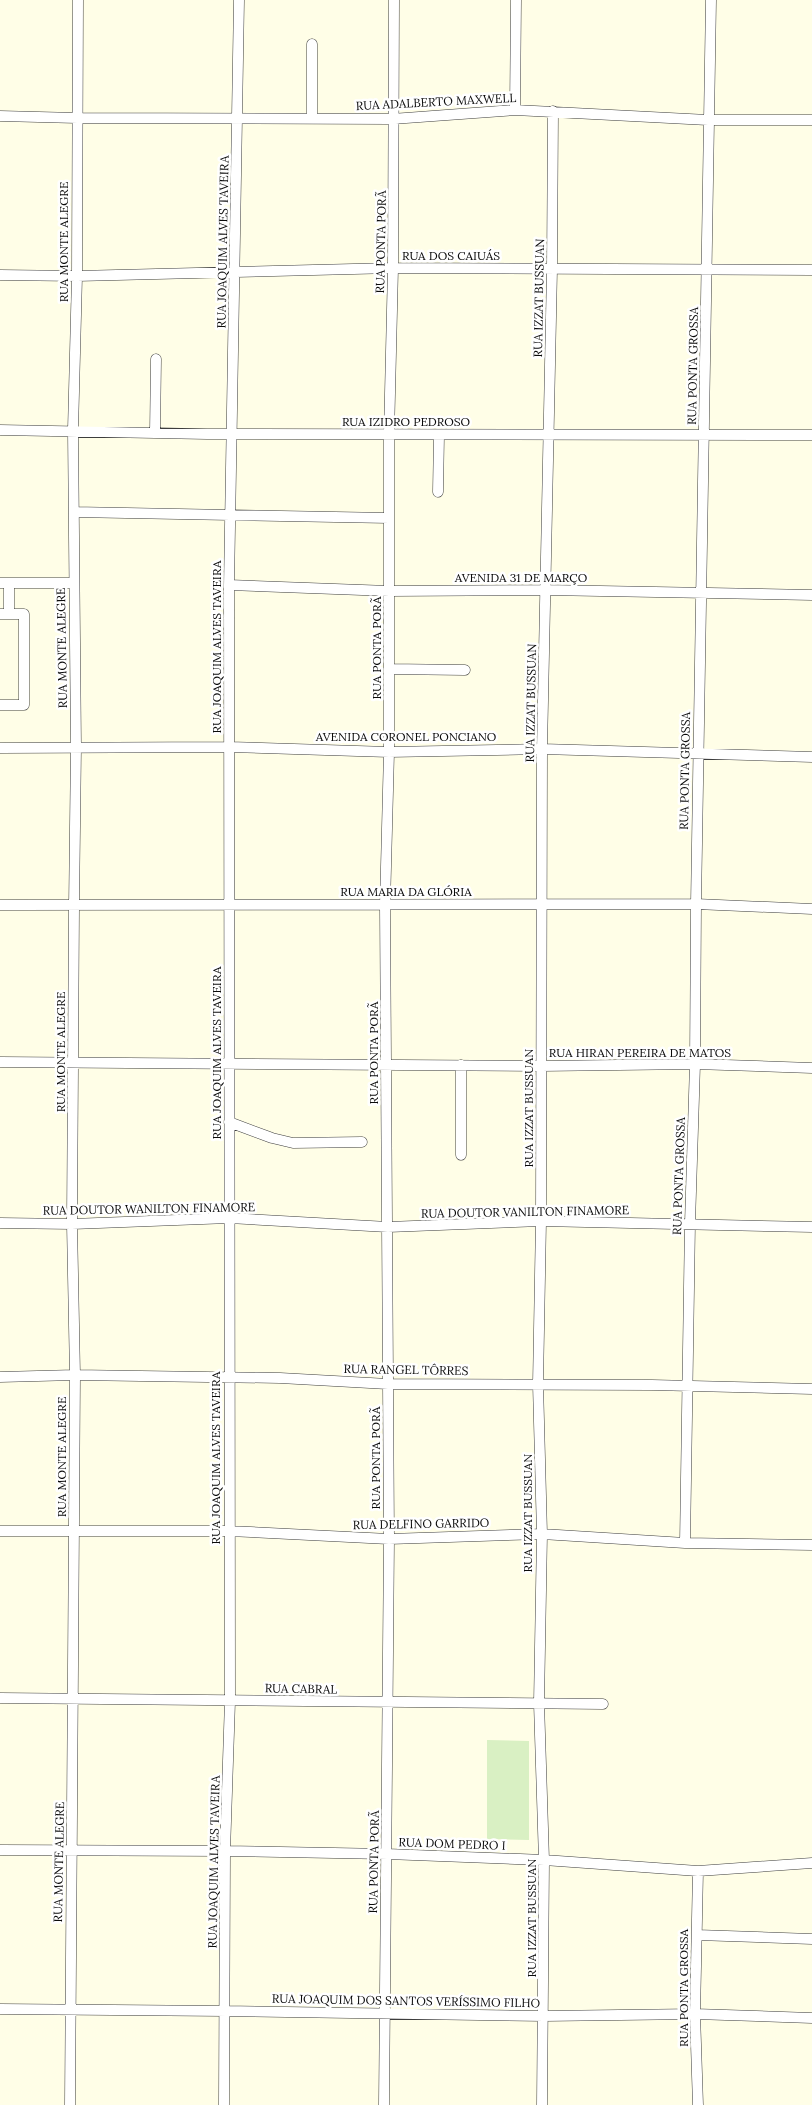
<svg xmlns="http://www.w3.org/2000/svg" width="812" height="2105" font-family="Lora,serif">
  <rect width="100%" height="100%" fill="#fffee7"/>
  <!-- pitch -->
  <path fill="#d9f0c3" d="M487,1740l42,1v99l-42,-1z"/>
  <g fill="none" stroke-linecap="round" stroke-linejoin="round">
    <defs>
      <path id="minor" d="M515,110l1,-110
        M0,116l77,2 315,1 123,-9 193,10h104
        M312,118v-74
        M0,275l77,1 316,-8 419,2
        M0,430l207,4 605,1
        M155,433l1,-74
        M438,492l1,-57
        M74,512l315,6
        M0,583h74
        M9,583v31
        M229,585l160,6 157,-1 266,5
        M0,614h24v91h-24
        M389,669l76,1
        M0,748l229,-1 160,5 153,-3 270,8
        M0,905l696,-1 116,5
        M0,1062l541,4 154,-2 117,4
        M229,1122l43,16 21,5 69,-1
        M461,1155v-90
        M0,1223l72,1 157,-6 159,9 153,-6 271,6
        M0,1377l75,-2 205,3 108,6 264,1 160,4
        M0,1531h229l160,8 153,-5 143,9 127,2
        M685,1543l5,-320 5,-159 1,-160 15,-904
        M0,1698l603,6
        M0,1850l225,1 162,3 157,6 154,11 114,-8
        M697,1935l115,4
        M0,2009l225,2 319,5 151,-2 117,4
        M70,2105l5,-730 -3,-151 2,-317 2,-160 -3,-317 4,-154 1,-276
        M224,2105l1,-254 5,-150 -1,-1116 10,-585
        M384,2105l5,-566 -4,-634 4,-153v-317l4,-167 1,-268
        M542,2105l2,-245 -5,-157 3,-169 -4,-150 3,-163 1,-472 10,-480 1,-158
        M698,2105l-3,-91 3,-143"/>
    </defs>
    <!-- minor casing -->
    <use href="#minor" stroke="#3d3d3d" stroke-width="11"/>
    <!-- minor -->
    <use href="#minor" stroke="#fff" stroke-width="10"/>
  </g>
  <g text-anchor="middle" stroke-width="5" stroke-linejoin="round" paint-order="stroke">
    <!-- street labels -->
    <g font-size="12" fill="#0a0a0a" stroke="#fff">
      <text transform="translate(436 102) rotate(-3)" y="4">RUA ADALBERTO MAXWELL</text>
      <text transform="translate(64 242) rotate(-90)" y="4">RUA MONTE ALEGRE</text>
      <text transform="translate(223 242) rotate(-89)" y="4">RUA JOAQUIM ALVES TAVEIRA</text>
      <text transform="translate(381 242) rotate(-89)" y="4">RUA PONTA PORÃ</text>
      <text x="451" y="260">RUA DOS CAIUÁS</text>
      <text transform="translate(539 298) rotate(-89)" y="4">RUA IZZAT BUSSUAN</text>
      <text transform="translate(693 366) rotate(-89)" y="4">RUA PONTA GROSSA</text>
      <text x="406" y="426">RUA IZIDRO PEDROSO</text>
      <text x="521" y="582">AVENIDA 31 DE MARÇO</text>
      <text transform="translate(217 647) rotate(-90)" y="4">RUA JOAQUIM ALVES TAVEIRA</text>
      <text transform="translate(62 648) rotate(-91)" y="4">RUA MONTE ALEGRE</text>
      <text transform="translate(377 648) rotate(-90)" y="4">RUA PONTA PORÃ</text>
      <text transform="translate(531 703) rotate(-89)" y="4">RUA IZZAT BUSSUAN</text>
      <text x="406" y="741">AVENIDA CORONEL PONCIANO</text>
      <text transform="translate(685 771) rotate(-89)" y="4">RUA PONTA GROSSA</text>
      <text x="406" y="896">RUA MARIA DA GLÓRIA</text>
      <text transform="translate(61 1052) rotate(-90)" y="4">RUA MONTE ALEGRE</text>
      <text transform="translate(217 1053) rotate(-90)" y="4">RUA JOAQUIM ALVES TAVEIRA</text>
      <text transform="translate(374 1053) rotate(-90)" y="4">RUA PONTA PORÃ</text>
      <text x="640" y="1057">RUA HIRAN PEREIRA DE MATOS</text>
      <text transform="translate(529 1108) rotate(-90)" y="4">RUA IZZAT BUSSUAN</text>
      <text transform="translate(679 1176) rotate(-88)" y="4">RUA PONTA GROSSA</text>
      <text transform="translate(149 1209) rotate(-1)" y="4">RUA DOUTOR WANILTON FINAMORE</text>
      <text transform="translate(525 1212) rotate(-1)" y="4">RUA DOUTOR VANILTON FINAMORE</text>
      <text transform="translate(406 1370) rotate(1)" y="4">RUA RANGEL TÔRRES</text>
      <text transform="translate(62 1457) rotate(-90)" y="4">RUA MONTE ALEGRE</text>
      <text transform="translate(216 1458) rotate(-90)" y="4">RUA JOAQUIM ALVES TAVEIRA</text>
      <text transform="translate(376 1458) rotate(-90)" y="4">RUA PONTA PORÃ</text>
      <text transform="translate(528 1513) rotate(-90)" y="4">RUA IZZAT BUSSUAN</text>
      <text transform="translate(421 1524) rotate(-1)" y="4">RUA DELFINO GARRIDO</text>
      <text transform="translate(301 1689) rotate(1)" y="4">RUA CABRAL</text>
      <text transform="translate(452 1844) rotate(2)" y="4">RUA DOM PEDRO I</text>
      <text transform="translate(59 1862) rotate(-89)" y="4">RUA MONTE ALEGRE</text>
      <text transform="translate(214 1862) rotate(-89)" y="4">RUA JOAQUIM ALVES TAVEIRA</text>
      <text transform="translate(374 1862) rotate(-89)" y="4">RUA PONTA PORÃ</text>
      <text transform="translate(532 1918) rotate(-90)" y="4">RUA IZZAT BUSSUAN</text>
      <text transform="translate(684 1988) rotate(-90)" y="4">RUA PONTA GROSSA</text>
      <text transform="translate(406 2001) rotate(1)" y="4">RUA JOAQUIM DOS SANTOS VERÍSSIMO FILHO</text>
    </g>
  </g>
</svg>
